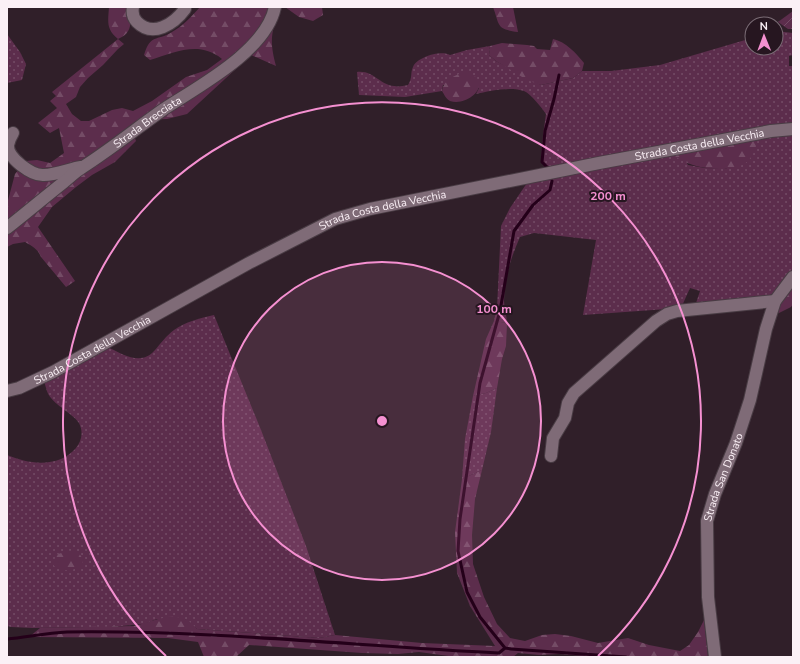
<svg xmlns="http://www.w3.org/2000/svg" width="800" height="664" font-family="'Nunito Sans',sans-serif">
  <defs>
    <pattern id="grass-dots" width="8" height="8" patternUnits="userSpaceOnUse"><rect width="8" height="8" fill="#5c2d4c"/><path d="M2 2h.1M6 6h.1" fill="none" stroke="#744c66" stroke-width="1.8" stroke-linecap="round"/></pattern>
    <pattern id="forest-firs" width="22" height="20" patternUnits="userSpaceOnUse"><rect width="22" height="20" fill="#5c2d4c"/><path d="M5 1l3.5 6h-7zM16 11l3.5 6h-7z" fill="#744c66"/></pattern>
    <pattern id="garden-furrows" width="10" height="10" patternUnits="userSpaceOnUse"><rect width="10" height="10" fill="#5c2d4c"/><path d="M-1 1l2-2M0 10L10 0M9 11l2-2" fill="none" stroke="#744c66"/></pattern>
  </defs>
  <rect width="100%" height="100%" fill="#301f29"/>
  <!-- grass -->
  <path fill="url(#grass-dots)" d="M776,31l17,2v22l-4,1v10h4v58l-246,45 -6,-7 2,-27 3,-21c-4,-6 -15,-20 -22,-23 -13,-5 -36,0 -48,3l3,-6 -36,-3 -1,6 -37,6 -46,-2 -2,-23c21,-2 23,20 51,13 5,-8 2,-12 5,-18 4,-10 28,-17 37,-12l17,-5 23,-4 -1,9 7,6 45,24 32,-7 9,-7h29l49,-6 92,-27v10h24z
    M7,34l13,18 6,12 -4,16 -15,3z
    M793,132v142l-16,19 -18,5 -64,8 5,-15 -10,-3 -9,20 -98,7 13,-75 -62,-7 -14,4c-9,20 -16,42 -16,64 0,8 3,15 3,22l-13,-2 3,-13 4,-82 9,-18 17,-25 154,-32 7,14 17,3 21,1 32,-31z
    M214,315l47,115 45,116 29,89 -16,3 -122,-9 -12,-10h-28l-13,5 -34,3 -77,1 -22,-1 -4,-1v-171c17,7 36,11 54,4 14,-6 26,-20 18,-36 -4,-7 -22,-17 -28,-25 -4,-4 -5,-11 -7,-17l64,-34c15,8 34,19 47,3 6,-7 11,-14 19,-20 11,-8 26,-12 40,-15z
    M497,388l-6,44 -9,38 -20,9 3,-40 8,-43 13,-3z"/>
  <!-- forest -->
  <path fill="url(#forest-firs)" d="M109,7h27l-6,6c1,13 1,20 -12,26l6,5 -6,5 -15,16 -15,13 -8,9 -4,10 -10,7 6,10 9,7h8l23,-11 10,-2 11,3 19,-10 34,-24 21,-7 15,-11c-24,-19 -47,-6 -72,1l-6,-5c7,-22 12,-13 28,-23 11,-6 19,-15 28,-25h81c-10,25 -12,33 -5,59l-25,-11 -64,59 -20,5 -23,1 -12,10 4,11 -21,21 -23,13 -16,12 -24,20 -14,20 37,54 -9,6 -25,-30c-3,-8 -9,-11 -16,-15l-12,2 -6,3v-43l8,-30 11,-13 11,-1 13,3 14,-10 -5,-25 -9,5 -12,-10 19,-15 -7,-7 6,-5 -4,-4 66,-53c-12,-10 -10,-17 -9,-32z
    M285,7h37l1,8 -10,6 -14,-4z
    M493,7h20l5,25c-22,-3 -18,-6 -25,-25z
    M553,39c13,3 23,14 31,24l-2,8 -9,7 -32,7 -14,-5 -31,-19 -7,-6 1,-9 12,-3 25,2 7,1 3,3 13,1z
    M466,72c29,9 4,35 -16,29 -4,-2 -6,-7 -8,-10 2,-12 13,-16 24,-19z
    M758,138c-2,8 -4,17 -10,23 -15,14 -58,8 -73,-5l6,-5z
    M793,281v23l-2,3 -12,6 -3,-3z
    M494,321l13,2 -1,23 -4,13 -5,29 -11,5 -13,3 13,-57z
    M482,470l-7,29 -3,36 1,29 11,33 13,27 13,14 15,3 17,-6 13,-1 16,2 27,7 30,-5 21,7 31,6 9,-6 9,-13 6,-12 4,37h-109l-40,-3 -20,1 -21,-2 -5,4h-57l-37,-5 -21,2 -36,-1 -113,-8 -13,12h-32l-6,-15 -30,-4 -139,-1 11,-9 94,-2c16,-3 34,-14 51,-7 4,1 9,7 12,10l122,9 16,-3 87,8 73,3 -25,-40 -13,-33 -2,-41 7,-53z
    M68,551c9,-1 13,2 15,11l-3,5c-10,4 -17,5 -26,-1l1,-9 3,-3z"/>
  <!-- garden -->
  <path fill="url(#garden-furrows)" d="M793,11v18h-5l-10,-7z"/>
  <g fill="none" stroke-linecap="round" stroke-linejoin="round">
    <!-- stream -->
    <path stroke="#240019" stroke-width="3" d="M549,169l-7,-7 3,-31 9,-32 5,-24
      M552,181l-2,9 -17,15 -19,26 -14,80 -20,72 -20,136 -2,32 9,41 13,25 25,31 6,1 115,8
      M7,639c20,-2 40,-6 60,-7 144,-2 288,14 432,21l6,-5"/>
    <defs>
      <g id="minor">
        <path d="M133,7c-1,5 0,11 4,15 16,16 37,2 48,-13v-2"/>
        <path d="M13,133c-2,3 -4,8 -5,12 -1,13 24,31 36,30 12,0 25,-6 37,-8"/>
        <path id="s1" d="M7,228c19,-15 38,-31 57,-46 6,-5 12,-11 19,-15 28,-18 54,-39 81,-58 35,-23 102,-58 111,-102"/>
        <path id="s2" d="M7,391l12,-3 34,-16 196,-109 86,-44 35,-10 229,-46 172,-32 22,-2"/>
        <path d="M551,456l2,-18 12,-20 3,-15 6,-10 82,-72 11,-7 10,-3 98,-10"/>
        <path id="s3" d="M715,657l-7,-60 -1,-76 8,-27 21,-51 14,-43 16,-71 9,-28 18,-24"/>
      </g>
    </defs>
    <!-- minor casing -->
    <use href="#minor" stroke="#493c44" stroke-width="14"/>
    <!-- minor -->
    <use href="#minor" stroke="#7f6b77" stroke-width="12"/>
  </g>
  <!-- distance rings -->
  <circle cx="382" cy="421" r="159" fill="#f590d1" fill-opacity=".12"/>
  <g fill="none" stroke="#f590d1" stroke-width="2">
    <circle cx="382" cy="421" r="159"/>
    <path d="M166 656A319 319 0 1 1 598 656"/>
  </g>
  <g text-anchor="middle" stroke-width="4" stroke-linejoin="round" paint-order="stroke">
    <!-- street labels -->
    <g font-size="11" fill="#fbf0f6" stroke="#261620">
      <text dy="4" stroke="none"><textPath href="#s1" startOffset="176">Strada Brecciata</textPath></text>
      <text dy="4" stroke="none"><textPath href="#s2" startOffset="743">Strada Costa della Vecchia</textPath></text>
      <text dy="4" stroke="none"><textPath href="#s2" startOffset="419">Strada Costa della Vecchia</textPath></text>
      <text dy="4" stroke="none"><textPath href="#s2" startOffset="95">Strada Costa della Vecchia</textPath></text>
      <text dy="4" stroke="none"><textPath href="#s3" startOffset="183">Strada San Donato</textPath></text>
    </g>
  </g>
  <circle cx="382" cy="421" r="6" fill="#f590d1" stroke="#261620" stroke-width="2"/>
  <g font-size="12" text-anchor="middle" font-weight="bold" fill="#f590d1" stroke="#261620" stroke-width="4" stroke-linejoin="round" paint-order="stroke">
    <text x="608" y="200">200 m</text>
    <text x="494" y="313">100 m</text>
  </g>
  <!-- border -->
  <rect width="800" height="664" fill="none" stroke="#fbf0f6" stroke-width="16"/>
  <!-- north arrow -->
  <g transform="translate(764 36) rotate(359)"><circle r="19" fill="#261620" stroke="#7b6d76"/>
  <path d="M0-3L7 15L0 10L-7 15Z" fill="#f590d1"/>
  <text y="-6" font-size="11" font-weight="bold" text-anchor="middle" fill="#fbf0f6">N</text>
  </g>
</svg>
